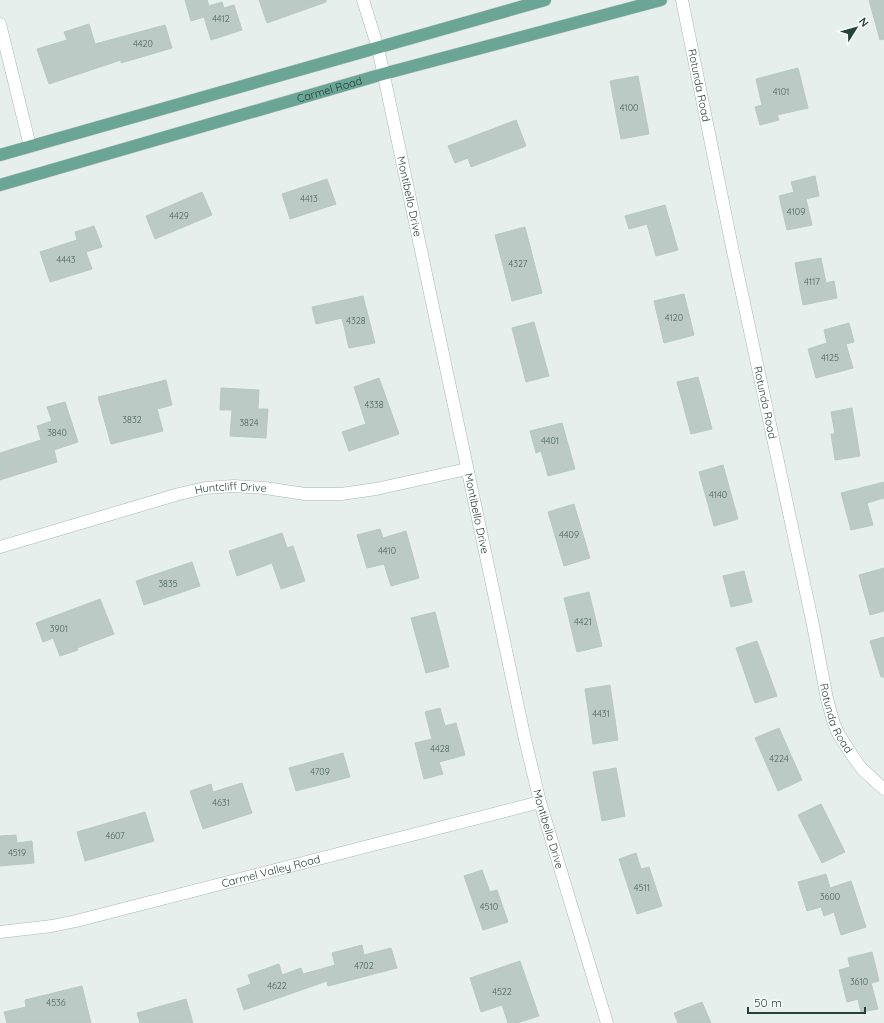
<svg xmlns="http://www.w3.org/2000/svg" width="884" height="1023" font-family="Quicksand,sans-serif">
  <rect width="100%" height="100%" fill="#e6efeb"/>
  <!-- building -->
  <path fill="#bbcac4" stroke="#b8c9c2" d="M185,0h22l2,6 13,-4 2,6 10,-3 8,25 -31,10 -7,-23 -13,4z
    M259,0h67v2l-59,21z
    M869,0h15v39l-4,1z
    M89,24l6,20 70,-19 7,23 -51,15v-3l-72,24 -12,-35 30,-9 -3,-8z
    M798,68l10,40 -31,7 2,5 -19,5 -5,-18 7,-2 -6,-26z
    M638,76l11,58 -28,5 -11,-58z
    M516,120l10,26 -55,21 -3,-9 -13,5 -7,-17z
    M815,176l4,20 -13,3 6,26 -25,5 -8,-34 15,-4 -3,-10z
    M327,179l9,25 -46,15 -8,-25z
    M202,192l10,23 -57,24 -9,-23z
    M665,205l13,45 -22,6 -9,-32 -18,5 -4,-13z
    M94,226l8,21 -16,5 6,17 -42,13 -10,-30 37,-12 -2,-8z
    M525,227l17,66 -30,8 -17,-66z
    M821,258l5,25 8,-2 3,17 -34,7 -8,-42z
    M684,294l10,41 -30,8 -10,-42z
    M363,296l12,47 -26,5 -7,-30 -26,6 -4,-17z
    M534,322l15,54 -23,6 -14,-54z
    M849,323l5,19 -8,2 7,24 -37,10 -8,-29 19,-6 -3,-13z
    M698,377l14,52 -21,5 -14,-52z
    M379,378l20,56 -50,17 -7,-19 24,-8 -12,-37z
    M166,380l6,25 -15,4 6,22 -52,13 -13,-47z
    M221,388l38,2 -1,19h10l-2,29 -36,-2 2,-26h-12z
    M65,402l13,40 -24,8 3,12 -57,18v-27l41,-13 -4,-14 15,-5 -5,-14z
    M852,408l8,48 -25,4 -4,-26h4l-4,-22z
    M562,423l13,46 -27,7 -7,-25 -5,2 -6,-22z
    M723,465l15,54 -24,7 -15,-54z
    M884,482v16l-17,5 6,22 -22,5 -10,-37z
    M574,504l16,54 -26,8 -16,-54z
    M380,529l3,9 23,-7 13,47 -28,8 -7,-22 -17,4 -10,-33z
    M282,533l5,15 6,-2 12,35 -24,8 -9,-26 -35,13 -8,-25z
    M192,562l8,24 -56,19 -8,-24z
    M884,568v43l-14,4 -11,-40z
    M744,571l8,31 -21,5 -8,-31z
    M589,592l13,54 -25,6 -13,-54z
    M100,599l14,35 -37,14 1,2 -18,6 -7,-18 -10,4 -7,-19z
    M435,612l14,55 -23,6 -15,-55z
    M884,637v40h-3l-11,-36z
    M757,641l20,55 -22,7 -19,-55z
    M610,685l8,55 -25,4 -8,-55z
    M440,708l5,18 11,-3 9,32 -26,7 4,12 -19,5 -9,-36 17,-4 -7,-27z
    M779,728l23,52 -24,11 -23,-53z
    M343,753l7,24 -54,14 -7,-23z
    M616,768l9,48 -23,5 -9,-49z
    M242,783l10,30 -49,16 -13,-38 21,-7 2,8z
    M821,804l24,48 -23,11 -24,-48z
    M145,812l9,29 -69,20 -8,-29z
    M16,835l1,8 15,-2 2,22 -34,3v-30z
    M636,853l5,16 8,-2 13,39 -25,8 -18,-55z
    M482,870l8,22 7,-2 11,32 -25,8 -19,-54z
    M826,874l4,14 21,-7 15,46 -25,8 -7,-23 -10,4 -3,-9 -14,4 -9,-29z
    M362,945l2,10 27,-7 6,20 -69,18 -1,-5 -83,29 -7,-21 14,-5 -3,-9 31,-11 3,11 19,-7 2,6 32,-9 -3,-12z
    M872,952l7,29 -8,2 7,26 -17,3 -3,-13 -11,3 -8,-32 11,-3 -2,-9z
    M520,961l19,55 -22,7h-9l-6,-18 -21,7 -11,-34z
    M82,986l9,37h-84l-3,-11 22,-5 -1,-7z
    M186,999l7,24h-53l-3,-10z
    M702,1002l9,21h-33l-4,-10z"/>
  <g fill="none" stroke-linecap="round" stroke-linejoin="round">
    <defs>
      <g id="minor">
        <path id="s1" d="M363,0l15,48 146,687 16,67 67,221"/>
        <path id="s2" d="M682,0l50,247 81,378 14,74 7,25 5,11 15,23 8,11 22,20"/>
        <path d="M0,24l30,122"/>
        <path id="s3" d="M0,547l179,-53 26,-6 29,-2 31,2 40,6h36l35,-5 91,-20"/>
        <path id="s4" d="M0,932l52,-6 24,-5 464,-119"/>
      </g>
      <g id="major">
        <path d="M0,155l545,-155"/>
        <path id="s5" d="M0,185l383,-111 278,-74"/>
      </g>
    </defs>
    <!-- minor casing -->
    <use href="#minor" stroke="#a8b8b2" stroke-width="13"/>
    <!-- major casing -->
    <use href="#major" stroke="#c2cac8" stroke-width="13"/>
    <!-- minor -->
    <use href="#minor" stroke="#fff" stroke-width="12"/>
    <!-- major -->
    <use href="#major" stroke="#6aa596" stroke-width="12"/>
  </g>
  <g text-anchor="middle" stroke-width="3.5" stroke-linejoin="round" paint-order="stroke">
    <!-- number labels -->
    <g font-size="9" fill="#4a645c">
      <text x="221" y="22">4412</text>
      <text x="143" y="47">4420</text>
      <text x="781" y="95">4101</text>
      <text x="629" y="111">4100</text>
      <text x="309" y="202">4413</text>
      <text x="796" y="215">4109</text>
      <text x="179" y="219">4429</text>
      <text x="66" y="263">4443</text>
      <text x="518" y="267">4327</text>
      <text x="812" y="285">4117</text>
      <text x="674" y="321">4120</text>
      <text x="356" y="324">4328</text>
      <text x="830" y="361">4125</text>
      <text x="374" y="408">4338</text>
      <text x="132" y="423">3832</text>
      <text x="249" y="426">3824</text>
      <text x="57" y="436">3840</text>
      <text x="550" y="444">4401</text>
      <text x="718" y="498">4140</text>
      <text x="569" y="538">4409</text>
      <text x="387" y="554">4410</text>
      <text x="168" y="587">3835</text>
      <text x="583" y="625">4421</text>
      <text x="59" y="632">3901</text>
      <text x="601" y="717">4431</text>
      <text x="440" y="752">4428</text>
      <text x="779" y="762">4224</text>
      <text x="320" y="775">4709</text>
      <text x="221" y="806">4631</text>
      <text x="115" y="839">4607</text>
      <text x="17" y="856">4519</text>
      <text x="642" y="891">4511</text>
      <text x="830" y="900">3600</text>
      <text x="489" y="910">4510</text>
      <text x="364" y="969">4702</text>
      <text x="859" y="985">3610</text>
      <text x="277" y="989">4622</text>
      <text x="502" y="995">4522</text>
      <text x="56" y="1006">4536</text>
    </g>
    <!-- street labels -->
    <g font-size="11" fill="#24423a" stroke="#f7fbf9">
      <text dy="4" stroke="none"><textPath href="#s2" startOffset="87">Rotunda Road</textPath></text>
      <text dy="4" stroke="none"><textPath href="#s5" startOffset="343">Carmel Road</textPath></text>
      <text dy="4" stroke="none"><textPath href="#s1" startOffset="202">Montibello Drive</textPath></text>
      <text dy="4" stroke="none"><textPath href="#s2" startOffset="411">Rotunda Road</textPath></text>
      <text dy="4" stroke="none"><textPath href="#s3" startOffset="239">Huntcliff Drive</textPath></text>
      <text dy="4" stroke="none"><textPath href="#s1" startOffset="526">Montibello Drive</textPath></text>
      <text dy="4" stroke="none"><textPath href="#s2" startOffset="735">Rotunda Road</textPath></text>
      <text dy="4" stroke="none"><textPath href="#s1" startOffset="850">Montibello Drive</textPath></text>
      <text dy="4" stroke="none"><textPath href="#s4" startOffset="278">Carmel Valley Road</textPath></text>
    </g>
  </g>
  <!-- north arrow -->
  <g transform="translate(856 28) rotate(53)" stroke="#f7fbf9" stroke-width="3" paint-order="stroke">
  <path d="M0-3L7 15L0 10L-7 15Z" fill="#24423a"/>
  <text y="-6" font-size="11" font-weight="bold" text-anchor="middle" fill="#24423a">N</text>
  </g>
  <!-- scale -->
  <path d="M748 1007v6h117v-6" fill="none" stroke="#24423a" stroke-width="2"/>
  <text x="754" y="1007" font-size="12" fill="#24423a" stroke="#f7fbf9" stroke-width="3" paint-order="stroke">50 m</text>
</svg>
